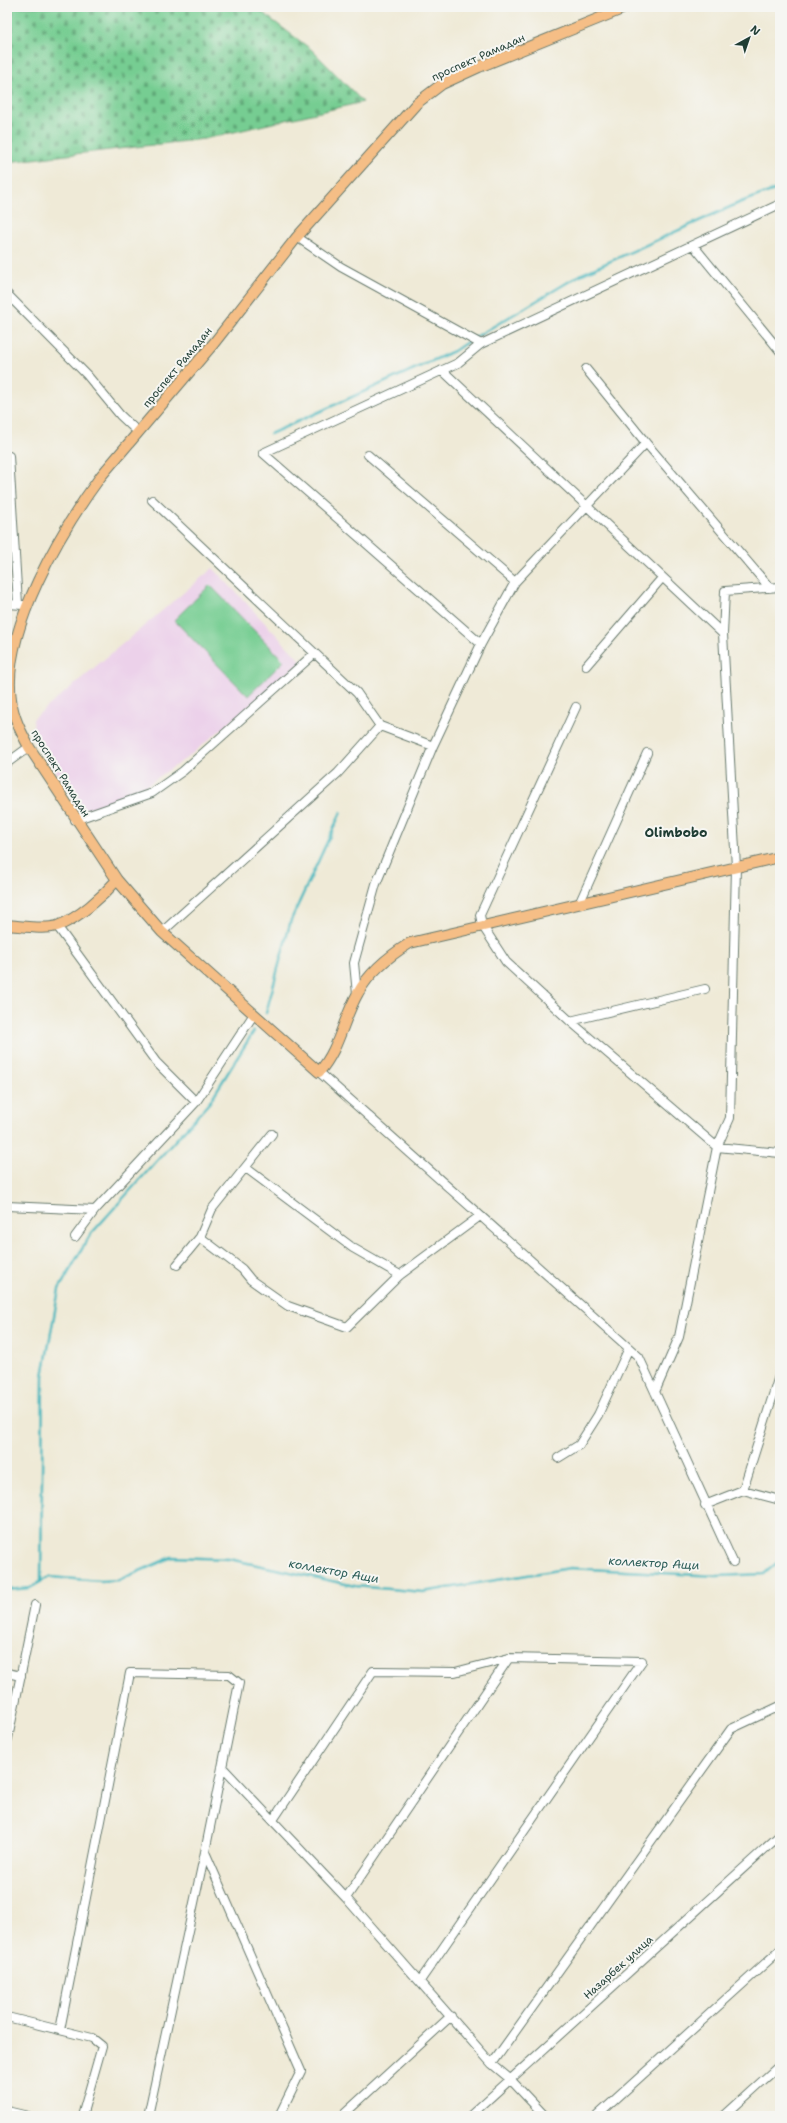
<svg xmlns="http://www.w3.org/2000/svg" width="787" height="2123" font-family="'Shantell Sans',sans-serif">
  <defs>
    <pattern id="cemetery-stones" width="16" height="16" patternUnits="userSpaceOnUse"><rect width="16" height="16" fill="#76cd92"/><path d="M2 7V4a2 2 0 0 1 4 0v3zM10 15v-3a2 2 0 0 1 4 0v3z" fill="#60a878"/></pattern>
  </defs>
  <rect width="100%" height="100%" fill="#f6f6f2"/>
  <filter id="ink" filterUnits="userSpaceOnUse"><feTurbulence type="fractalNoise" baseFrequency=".025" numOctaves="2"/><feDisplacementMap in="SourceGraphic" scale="8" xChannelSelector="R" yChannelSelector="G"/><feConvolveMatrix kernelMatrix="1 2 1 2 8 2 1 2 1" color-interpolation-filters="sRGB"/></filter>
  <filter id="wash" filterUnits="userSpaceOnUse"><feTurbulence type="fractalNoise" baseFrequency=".012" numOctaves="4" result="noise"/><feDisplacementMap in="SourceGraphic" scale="16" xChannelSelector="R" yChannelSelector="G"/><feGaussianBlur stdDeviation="0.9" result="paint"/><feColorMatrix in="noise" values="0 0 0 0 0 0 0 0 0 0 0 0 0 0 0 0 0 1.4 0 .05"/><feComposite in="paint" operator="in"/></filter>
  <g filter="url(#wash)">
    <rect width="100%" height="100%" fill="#efead7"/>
    <!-- built -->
    <path fill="#ecd1ea" d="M213,568l89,94 -114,95 -56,38 -49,16 -49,-72 -1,-20z"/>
    <!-- grass -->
    <path fill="#76cd92" stroke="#4a8563" d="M210,585l74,76 -36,35 -74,-76z"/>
    <!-- cemetery -->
    <path fill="url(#cemetery-stones)" stroke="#4a8563" d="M7,7h248l57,43 51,52 -159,37 -197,23z"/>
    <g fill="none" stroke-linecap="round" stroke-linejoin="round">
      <!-- stream -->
      <path stroke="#49b8bf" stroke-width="2.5" d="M474,338l106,-63 161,-73 39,-14
        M270,434l184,-83 16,-11
        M266,1013l25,-93 50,-108
        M41,1582l2,-206 16,-87 31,-54 119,-132 45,-72
        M7,1590l23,-2 19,-11 52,4 18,-1 53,-23 57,2 126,27 68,6 147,-24 147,8 47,-2 16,-14"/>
    </g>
  </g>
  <g filter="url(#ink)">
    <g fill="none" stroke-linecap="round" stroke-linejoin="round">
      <defs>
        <path id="minor" d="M297,237l44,30 140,77
          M693,245l87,106
          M7,294l80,81 33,40 18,17
          M586,369l60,74 124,145
          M442,370l281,264
          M368,455l147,127
          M7,456h2l9,148
          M152,500l205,193 23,33 53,20
          M7,604l16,1
          M481,644l-218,-191 195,-90 23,-19 299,-140
          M586,666l76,-88
          M576,707l-96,208 2,10 24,37 64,59 147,126 63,6
          M7,763l22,-16
          M75,820l77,-27 31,-22 131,-117
          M580,902l67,-149
          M57,926l99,136 40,40
          M162,932l176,-159 42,-47
          M357,994l-3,-31 22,-79 57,-138 48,-102 34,-62 131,-139
          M570,1021l135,-32
          M319,1072l320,285 94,205
          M246,1168l107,80 47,27
          M7,1206l88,4
          M75,1237l20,-27 101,-108 58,-88
          M200,1237l42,32 9,11 37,26 59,21 53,-52 80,-59
          M177,1265l23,-28 12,-28 60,-75
          M655,1392l24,-55 38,-190 13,-29 6,-251 -13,-233 2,-43 55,-4
          M558,1458l21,-13 19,-30 31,-67
          M743,1490l37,-117
          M705,1505l38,-15 37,10
          M7,1673l14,3
          M7,1743l28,-138
          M222,1767l124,131 146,166 18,15 35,37
          M273,1820l100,-149 82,1 54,-14 133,3
          M205,1852l96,219 -22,45
          M346,1898l163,-240
          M420,1981l222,-320
          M7,2017l85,21 10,8 -20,70
          M60,2030l70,-357 99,2 10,8 -34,169 -57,264
          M492,2064l239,-335 49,-23
          M7,2111l21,5
          M342,2116l109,-100
          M470,2116l310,-281
          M597,2116l183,-166
          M724,2116l56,-51"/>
        <path id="major" d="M627,7l-148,60 -37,17 -25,19 -120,134 -83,106 -113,133c-39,53 -100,155 -90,223 2,18 10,33 18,48l88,133 45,52 157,140c20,-22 24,-53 39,-79 12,-22 31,-37 52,-50l370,-86
          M7,925c15,1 36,5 50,1 21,-7 46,-30 60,-46"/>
      </defs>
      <!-- minor casing -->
      <use href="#minor" stroke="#687a6d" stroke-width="10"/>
      <!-- major casing -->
      <use href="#major" stroke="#687a6d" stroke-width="12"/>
      <!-- minor -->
      <use href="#minor" stroke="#fff" stroke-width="8"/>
      <!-- major -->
      <use href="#major" stroke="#f5be86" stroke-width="10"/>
    </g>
  </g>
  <g text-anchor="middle" stroke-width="4" stroke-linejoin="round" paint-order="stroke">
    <!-- street labels -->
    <g font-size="11" fill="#1f3d34" stroke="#f6f6f2">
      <text transform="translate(478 57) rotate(-24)" y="4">проспект Рамадан</text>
      <text transform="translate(177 367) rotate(-50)" y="4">проспект Рамадан</text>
      <text transform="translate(61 773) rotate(58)" y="4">проспект Рамадан</text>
      <text transform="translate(618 1967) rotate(-42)" y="4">Назарбек улица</text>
    </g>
    <!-- water labels -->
    <g font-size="12" font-style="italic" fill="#2a5c57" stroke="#f6f6f2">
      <text transform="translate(654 1563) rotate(3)" y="4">коллектор Ащи</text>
      <text transform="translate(334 1571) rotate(10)" y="4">коллектор Ащи</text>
    </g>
    <!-- quarter labels -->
    <g font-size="13" font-weight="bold" fill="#1f3d34" stroke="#f6f6f2">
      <text x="676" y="837">Olimbobo</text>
    </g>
  </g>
  <!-- margin -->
  <rect width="787" height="2123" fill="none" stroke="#f6f6f2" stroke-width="24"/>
  <!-- north arrow -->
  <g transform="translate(749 38) rotate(40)" stroke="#f6f6f2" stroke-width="3" paint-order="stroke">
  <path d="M0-3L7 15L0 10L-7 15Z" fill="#1f3d34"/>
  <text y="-6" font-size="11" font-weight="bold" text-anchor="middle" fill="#1f3d34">N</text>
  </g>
</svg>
